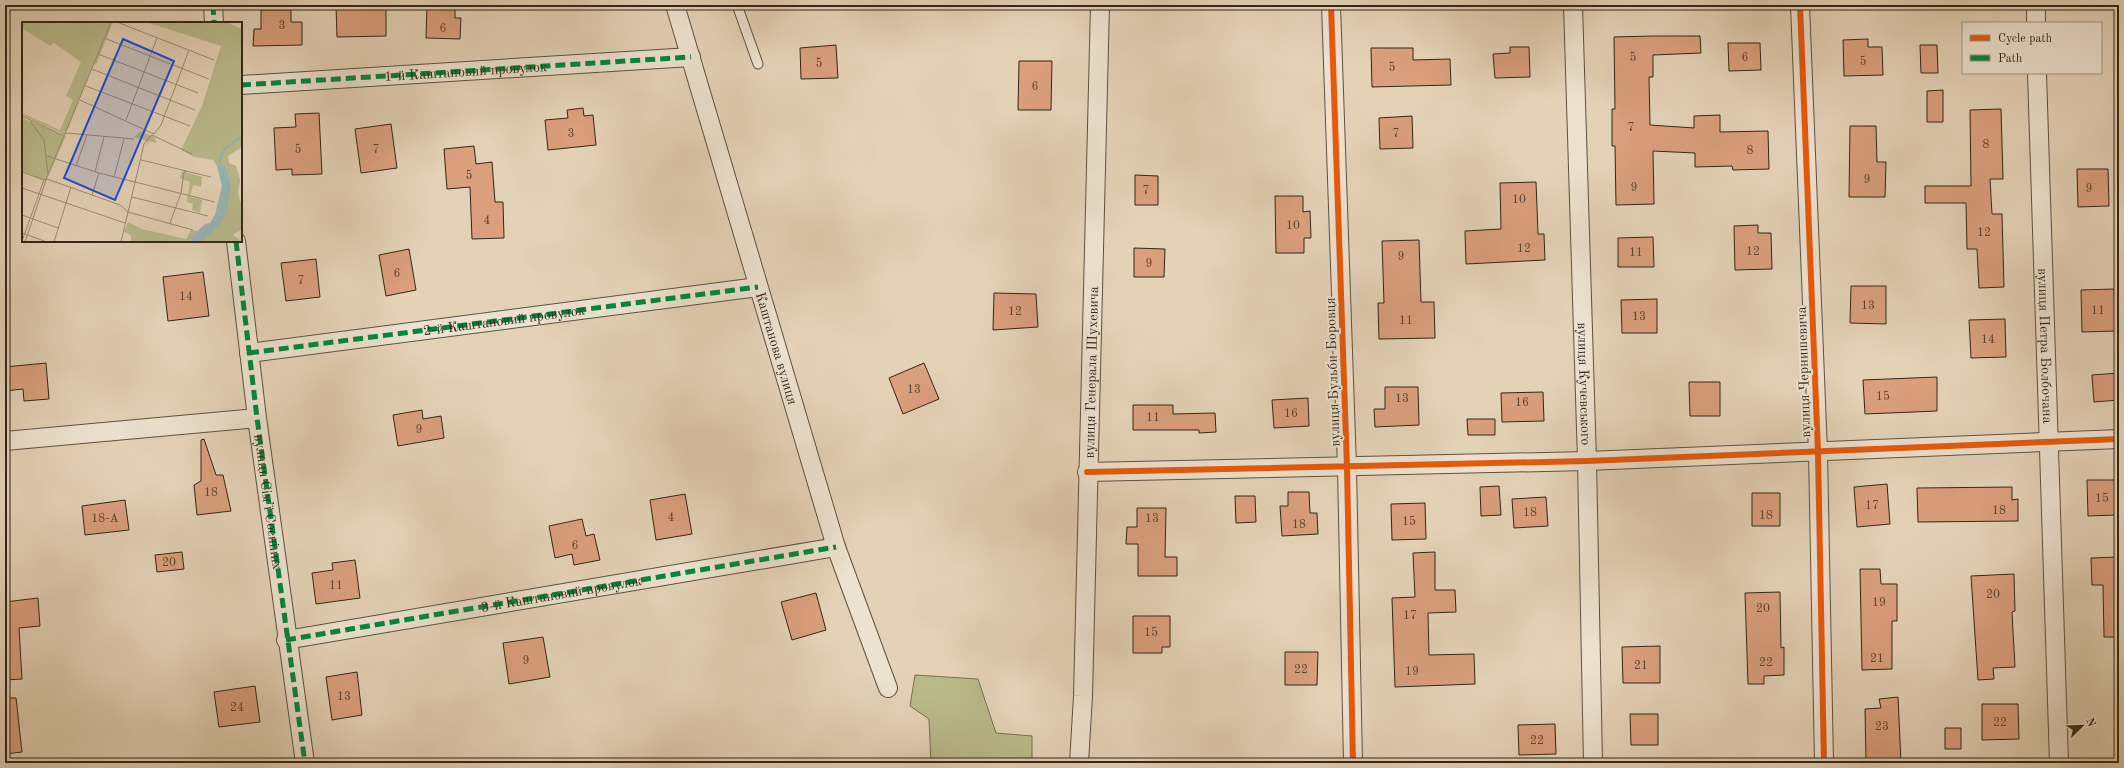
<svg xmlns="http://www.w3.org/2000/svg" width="2124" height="768" font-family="'Old Standard TT',serif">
  <rect width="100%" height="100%" fill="#e4d2b7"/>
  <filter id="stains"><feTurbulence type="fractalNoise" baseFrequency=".005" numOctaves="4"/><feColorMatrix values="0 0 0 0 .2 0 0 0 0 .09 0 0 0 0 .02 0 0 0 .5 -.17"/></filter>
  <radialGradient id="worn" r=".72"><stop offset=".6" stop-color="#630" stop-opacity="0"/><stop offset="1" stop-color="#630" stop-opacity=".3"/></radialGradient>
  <!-- green -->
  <path fill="#b9ba8b" stroke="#767052" d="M915,675l63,4 18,54 36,3v27h-101l-2,-44 -19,-13z"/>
  <!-- building -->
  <path fill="#da9f7d" stroke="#332619" d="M336,5h50v31l-49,1z
    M427,5h28v13h6l-1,21 -34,-1z
    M261,10h30v12h11v23l-49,1 1,-17h7z
    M1653,36h47l1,17 -48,2v22h-4l1,48 44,3v-12l26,-1v17l48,-1 1,38 -36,1 -1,-4 -37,1v-14l-42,-2 1,53 -38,1 -1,-59h-3v-37h3l-1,-72z
    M1868,39v8h14l1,28 -39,1 -1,-36z
    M1728,43h32l1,27 -32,1z
    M836,45l2,33 -37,1 -1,-31z
    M1920,45h17l1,28h-17z
    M1510,47h19l1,30 -35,1 -2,-24 17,-1z
    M1371,48h42v12l37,-1 1,26 -79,2z
    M1019,61h33l-1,49h-33z
    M1943,90v32h-16v-31z
    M583,108l1,8 9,-1 3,30 -48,5 -3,-30 23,-2 -1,-8z
    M2001,109l2,70h-13l2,35h10l2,73 -25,1 -2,-39h-10l-1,-46h-41v-17h46l-1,-76z
    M319,113l3,61 -30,1v-6l-16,1 -2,-42 22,-1 -1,-13z
    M1412,116l1,32 -33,1 -1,-31z
    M391,124l6,44 -36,5 -6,-44z
    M1850,126h26l1,36h9l-1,35h-36z
    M474,146l2,18 16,-2 3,40h8l1,36 -32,1 -2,-52 -23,2 -3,-40z
    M2077,169h31l1,37 -31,1z
    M1135,175l23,1v29h-23z
    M1536,182l2,52h6l1,26 -79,4 -1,-33 36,-2 -1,-46z
    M1275,196h28v16l7,-1 1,27h-7v15h-28z
    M1758,225v8h13l1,36 -37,1 -1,-44z
    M1653,237l1,30h-36v-29z
    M1419,240l2,62h13l1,36 -56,1 -1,-36h6l-2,-62z
    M1134,248l31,1 -1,28h-30z
    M409,249l7,41 -30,6 -7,-41z
    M316,259l4,38 -34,4 -5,-38z
    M203,272l6,44 -41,5 -5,-44z
    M1851,286h35v38l-36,-1z
    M2114,289l2,42 -34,1 -1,-42z
    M994,293l42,1 2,33 -45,3z
    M1657,299v34h-35l-1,-33z
    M2005,319l1,38 -35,1 -2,-38z
    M46,363l3,36 -25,2 -1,-12 -18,2v-24z
    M924,363l15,36 -36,15 -14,-36z
    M2119,373v27l-25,2 -2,-27z
    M1937,377v34l-72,3 -2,-34z
    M1689,382h31v34h-30z
    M1385,387h33l1,38 -44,2 -1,-18h11z
    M1543,392l1,29 -42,1 -1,-29z
    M1308,398l1,28 -35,2 -2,-28z
    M1133,405h40v9l42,-1 1,19 -17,1v-3h-66z
    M422,410l1,9 18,-3 3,22 -46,8 -5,-31z
    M1467,419h28v16h-27z
    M204,439l12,36h7l8,36 -34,4 -3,-30 7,-4v-41z
    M2087,480h29l1,35 -29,1z
    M1887,484l3,40 -33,3 -3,-40z
    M1499,486l2,29 -20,1 -1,-29z
    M2012,487v13l6,-1v22l-100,1 -1,-34z
    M1288,492h21l1,21h7l1,21 -36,2 -2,-30h8z
    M1752,493h28v33h-28z
    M685,494l7,40 -36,6 -6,-40z
    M1235,496h20l1,26 -20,1z
    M1546,497l2,29 -34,2 -2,-29z
    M125,500l4,30 -44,5 -3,-29z
    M1425,503l1,36 -34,1 -1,-36z
    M1137,508h29l-1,49h12v19h-39v-32h-12l1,-17h10z
    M582,519l4,17 8,-2 6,26 -26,5 -2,-11 -17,4 -6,-32z
    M182,552l2,17 -27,3 -2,-17z
    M1435,552v38h20l1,22 -28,1 1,42 45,-1 1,30 -80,3 -3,-89 23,-1 -2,-44z
    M2118,557l1,80h-15l-1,-52h-11l-1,-27z
    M355,560l5,38 -44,6 -4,-31 21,-3 -1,-7z
    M1860,569h20l1,15h16v37h-5v48l-30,1z
    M2014,574l1,37 -3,1 3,55 -22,1 1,11 -16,1 -7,-104z
    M1780,592l1,56 3,-1v28l-20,1v8h-16l-3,-91z
    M816,593l10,37 -34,10 -11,-38z
    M38,598l2,28 -21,2 3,51 -17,1v-78z
    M1133,616h37v31h-8v6h-29z
    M543,637l7,40 -41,7 -6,-41z
    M1660,646v37h-37l-1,-36z
    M1285,652h33l-1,33h-32z
    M357,672l5,43 -30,5 -6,-43z
    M255,686l5,36 -41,5 -5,-35z
    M1898,697l3,66h-35l-1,-54 16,-1 -2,-9z
    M5,698h11l6,54 -17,2z
    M1982,704h36l1,35 -37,1z
    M1630,714h28v31h-27z
    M1555,724l1,30 -37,1 -1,-30z
    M1945,728h16v21h-16z"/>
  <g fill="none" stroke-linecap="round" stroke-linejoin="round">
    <defs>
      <path id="service" d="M737,5l21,59"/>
      <g id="minor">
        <path d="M213,5l1,18"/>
        <path id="s1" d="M675,5l161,542 52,141"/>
        <path d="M1331,5l16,462 6,296"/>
        <path id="s2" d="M1573,5l14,456 6,302"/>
        <path d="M1800,5l18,447 6,311"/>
        <path d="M2036,5v18"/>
        <path id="s3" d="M2037,73l22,690"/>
        <path id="s4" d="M241,85l450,-28"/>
        <path id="s5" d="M236,241l21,177 48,345"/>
        <path d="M249,353l509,-66"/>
        <path d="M5,441l252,-23"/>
        <path d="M1087,472l500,-11 532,-22"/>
        <path d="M286,640l550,-93"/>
        <path id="s6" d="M1079,763l4,-67 17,-691"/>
      </g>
    </defs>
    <!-- service casing -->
    <use href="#service" stroke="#5f5140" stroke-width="11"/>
    <!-- minor casing -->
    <use href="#minor" stroke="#5f5140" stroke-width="20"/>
    <!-- service -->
    <use href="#service" stroke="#ede2d0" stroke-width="9"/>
    <!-- minor -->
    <use href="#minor" stroke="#ede2d0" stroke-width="18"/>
    <!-- quiet -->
    <g stroke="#00873e" stroke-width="5" stroke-dasharray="10 5" stroke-linecap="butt">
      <path d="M213,5l1,18"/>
      <path d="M241,85l450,-28"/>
      <path d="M236,241l21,177 48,345"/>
      <path id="s7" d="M249,353l509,-66"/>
      <path id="s8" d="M286,640l550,-93"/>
    </g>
    <defs>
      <path id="cycleway" d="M1331,5l16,462 6,296
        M1800,5l18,447 6,311
        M1087,472l500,-11 532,-22"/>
    </defs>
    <!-- cycleway casing -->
    <use href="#cycleway" stroke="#ede2d0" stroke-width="8"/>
    <!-- cycleway -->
    <use href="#cycleway" stroke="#e8590c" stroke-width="6"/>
  </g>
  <g text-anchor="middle" stroke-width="4" stroke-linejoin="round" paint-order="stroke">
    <!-- number labels -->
    <g font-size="12" fill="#5d4432">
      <text x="282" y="29">3</text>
      <text x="443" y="32">6</text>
      <text x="1633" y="61">5</text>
      <text x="1745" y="61">6</text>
      <text x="1863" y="65">5</text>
      <text x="819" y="67">5</text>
      <text x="1392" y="71">5</text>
      <text x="1035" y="90">6</text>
      <text x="1631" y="131">7</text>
      <text x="571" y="137">3</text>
      <text x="1396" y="137">7</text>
      <text x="1986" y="148">8</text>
      <text x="298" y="153">5</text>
      <text x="376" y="153">7</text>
      <text x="1750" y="154">8</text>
      <text x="469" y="179">5</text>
      <text x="1867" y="183">9</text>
      <text x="1634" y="191">9</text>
      <text x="2089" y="192">9</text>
      <text x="1146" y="194">7</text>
      <text x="1519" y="203">10</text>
      <text x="487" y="224">4</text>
      <text x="1293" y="229">10</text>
      <text x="1984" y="236">12</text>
      <text x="1524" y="252">12</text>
      <text x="1753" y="255">12</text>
      <text x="1636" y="256">11</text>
      <text x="1401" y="260">9</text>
      <text x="1149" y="267">9</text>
      <text x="397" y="277">6</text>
      <text x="301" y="284">7</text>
      <text x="186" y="300">14</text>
      <text x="1868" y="309">13</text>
      <text x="2098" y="314">11</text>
      <text x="1015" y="315">12</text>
      <text x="1639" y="320">13</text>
      <text x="1406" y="324">11</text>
      <text x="1988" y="343">14</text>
      <text x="914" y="393">13</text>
      <text x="1883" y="400">15</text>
      <text x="1402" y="402">13</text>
      <text x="1522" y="406">16</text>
      <text x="1291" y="417">16</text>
      <text x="1153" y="421">11</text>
      <text x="419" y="433">9</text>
      <text x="211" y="496">18</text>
      <text x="2102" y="502">15</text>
      <text x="1872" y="509">17</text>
      <text x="1999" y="514">18</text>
      <text x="1530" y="516">18</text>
      <text x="1766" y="519">18</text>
      <text x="671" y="521">4</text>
      <text x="105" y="522">18-А</text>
      <text x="1152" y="522">13</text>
      <text x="1409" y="525">15</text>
      <text x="1299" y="528">18</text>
      <text x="575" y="549">6</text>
      <text x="169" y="566">20</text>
      <text x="336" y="589">11</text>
      <text x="1993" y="598">20</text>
      <text x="1879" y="606">19</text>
      <text x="1763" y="612">20</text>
      <text x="1410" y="619">17</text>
      <text x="1151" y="636">15</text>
      <text x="1877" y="662">21</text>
      <text x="526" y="664">9</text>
      <text x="1766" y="666">22</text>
      <text x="1641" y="669">21</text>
      <text x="1301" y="673">22</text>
      <text x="1412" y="675">19</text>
      <text x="344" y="700">13</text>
      <text x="237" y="711">24</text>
      <text x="2000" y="726">22</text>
      <text x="1882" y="730">23</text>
      <text x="1537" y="744">22</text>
    </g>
    <!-- street labels -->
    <g font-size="14" fill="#332619" stroke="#ede2d0">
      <text dy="5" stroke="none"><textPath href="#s4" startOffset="225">1-й Каштановий провулок</textPath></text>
      <text dy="5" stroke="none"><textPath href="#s7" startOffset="257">2-й Каштановий провулок</textPath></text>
      <text dy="5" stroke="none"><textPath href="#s3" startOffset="273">вулиця Петра Болбочана</textPath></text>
      <text dy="5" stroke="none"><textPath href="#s1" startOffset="358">Каштанова вулиця</textPath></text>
      <text dy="5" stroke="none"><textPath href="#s6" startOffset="391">вулиця Генерала Шухевича</textPath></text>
      <text transform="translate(1332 372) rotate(-92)" y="5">вулиця Бульби-Боровця</text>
      <text transform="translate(1803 372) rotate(-92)" y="5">вулиця Чернишевича</text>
      <text dy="5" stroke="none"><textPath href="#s2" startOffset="379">вулиця Кучевського</textPath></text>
      <text dy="5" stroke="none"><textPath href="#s5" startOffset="263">вулиця Сім’ї Сосніних</textPath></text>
      <text dy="5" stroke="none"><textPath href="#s8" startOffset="279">3-й Каштановий провулок</textPath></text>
    </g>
  </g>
  <!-- overview -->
  <g transform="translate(22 22)">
    <rect width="220" height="220" fill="#e4d2b7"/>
    <path d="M0,0h91l-17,43 -3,-1 -25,65 -5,5 -41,-19v-2l38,17 13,-30 -7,-4 15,-34 -27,-19 -4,3 -28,-18zM124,0h80l16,7v118l-14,9 1,7 7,3 4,14 -2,13 4,15v24l-2,-2 -7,5 9,7h-41l30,-57 -6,-21 -8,2 -4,-6 -19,-3 -13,-7 21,-44 19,-60zM0,96l44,18 -19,43 -5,1 -20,-9zM119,109l13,6 3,6 -8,-2 -3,7 1,-7 -13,-4zM160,149l20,6 -1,10 -8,-2 -3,12 12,3 -2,13 -8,-3 1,-6 -6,-2 3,-20 -10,-4zM106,200l14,7 44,10 5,-9 7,1 -9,8 1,3h-59v-7l-7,-3z" fill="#b9ba8b"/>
    <path d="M203,142l6,21 -5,30 -6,10 -19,17h-11l-1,-3 16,-15 5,-1 5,-8 7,-29 -5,-20z" fill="#97b6b5"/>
    <path fill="none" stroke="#97b6b5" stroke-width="2" d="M198,143l-1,-4 5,-11 18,-14"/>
    <path fill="none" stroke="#9d8d78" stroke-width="1" d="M95,0l97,38M82,16l105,41M76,32l100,39M70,47l103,41M64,64l104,40M58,78l74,34 7,-9 28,-75M0,94l40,19 5,-2 67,6M104,98l31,-82M8,99l14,19 4,34M25,134l52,17 116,29M119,138l70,17M54,144l11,-31M0,150l22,8M73,150l9,-35M92,155l10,-38M25,157l73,26 8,7 65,18M0,166l103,35M70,173l7,-22M110,175l76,19M0,193l36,13M148,201l11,-30 3,-21 3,-1M0,211l25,9M0,219l22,-61 3,-1M3,220l22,-65 64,-155M32,220l17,-55M99,220l23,-98 5,-7 3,-2 40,19"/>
    <path fill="#1d4ed8" fill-opacity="0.15" stroke="#1d4ed8" stroke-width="2" d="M101,17l51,22 -59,139 -51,-22z"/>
    <rect width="220" height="220" fill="none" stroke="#332619" stroke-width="2"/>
  </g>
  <!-- margin -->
  <rect width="2124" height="768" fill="none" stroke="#e4d2b7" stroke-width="20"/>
  <rect x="6" y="6" width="2112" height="756" fill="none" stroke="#332619" stroke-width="2"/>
  <rect x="10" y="10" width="2104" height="748" fill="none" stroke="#332619"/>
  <!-- legend -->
  <rect x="1962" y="22" width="140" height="52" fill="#ede2d0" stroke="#a39787"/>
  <rect x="1970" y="35" width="20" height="6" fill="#e8590c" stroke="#a39787"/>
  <text x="1998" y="42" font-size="12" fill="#332619">Cycle path</text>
  <rect x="1970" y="55" width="20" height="6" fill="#00873e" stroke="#a39787"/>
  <text x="1998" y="62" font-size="12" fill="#332619">Path</text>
  <!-- north arrow -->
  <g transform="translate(2082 726) rotate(67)" stroke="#ede2d0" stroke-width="3" paint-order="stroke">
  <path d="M0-3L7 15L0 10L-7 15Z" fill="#332619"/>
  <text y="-6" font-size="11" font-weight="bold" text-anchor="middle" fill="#332619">N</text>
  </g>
  <rect width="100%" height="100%" filter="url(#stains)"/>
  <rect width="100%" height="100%" fill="url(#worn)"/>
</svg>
